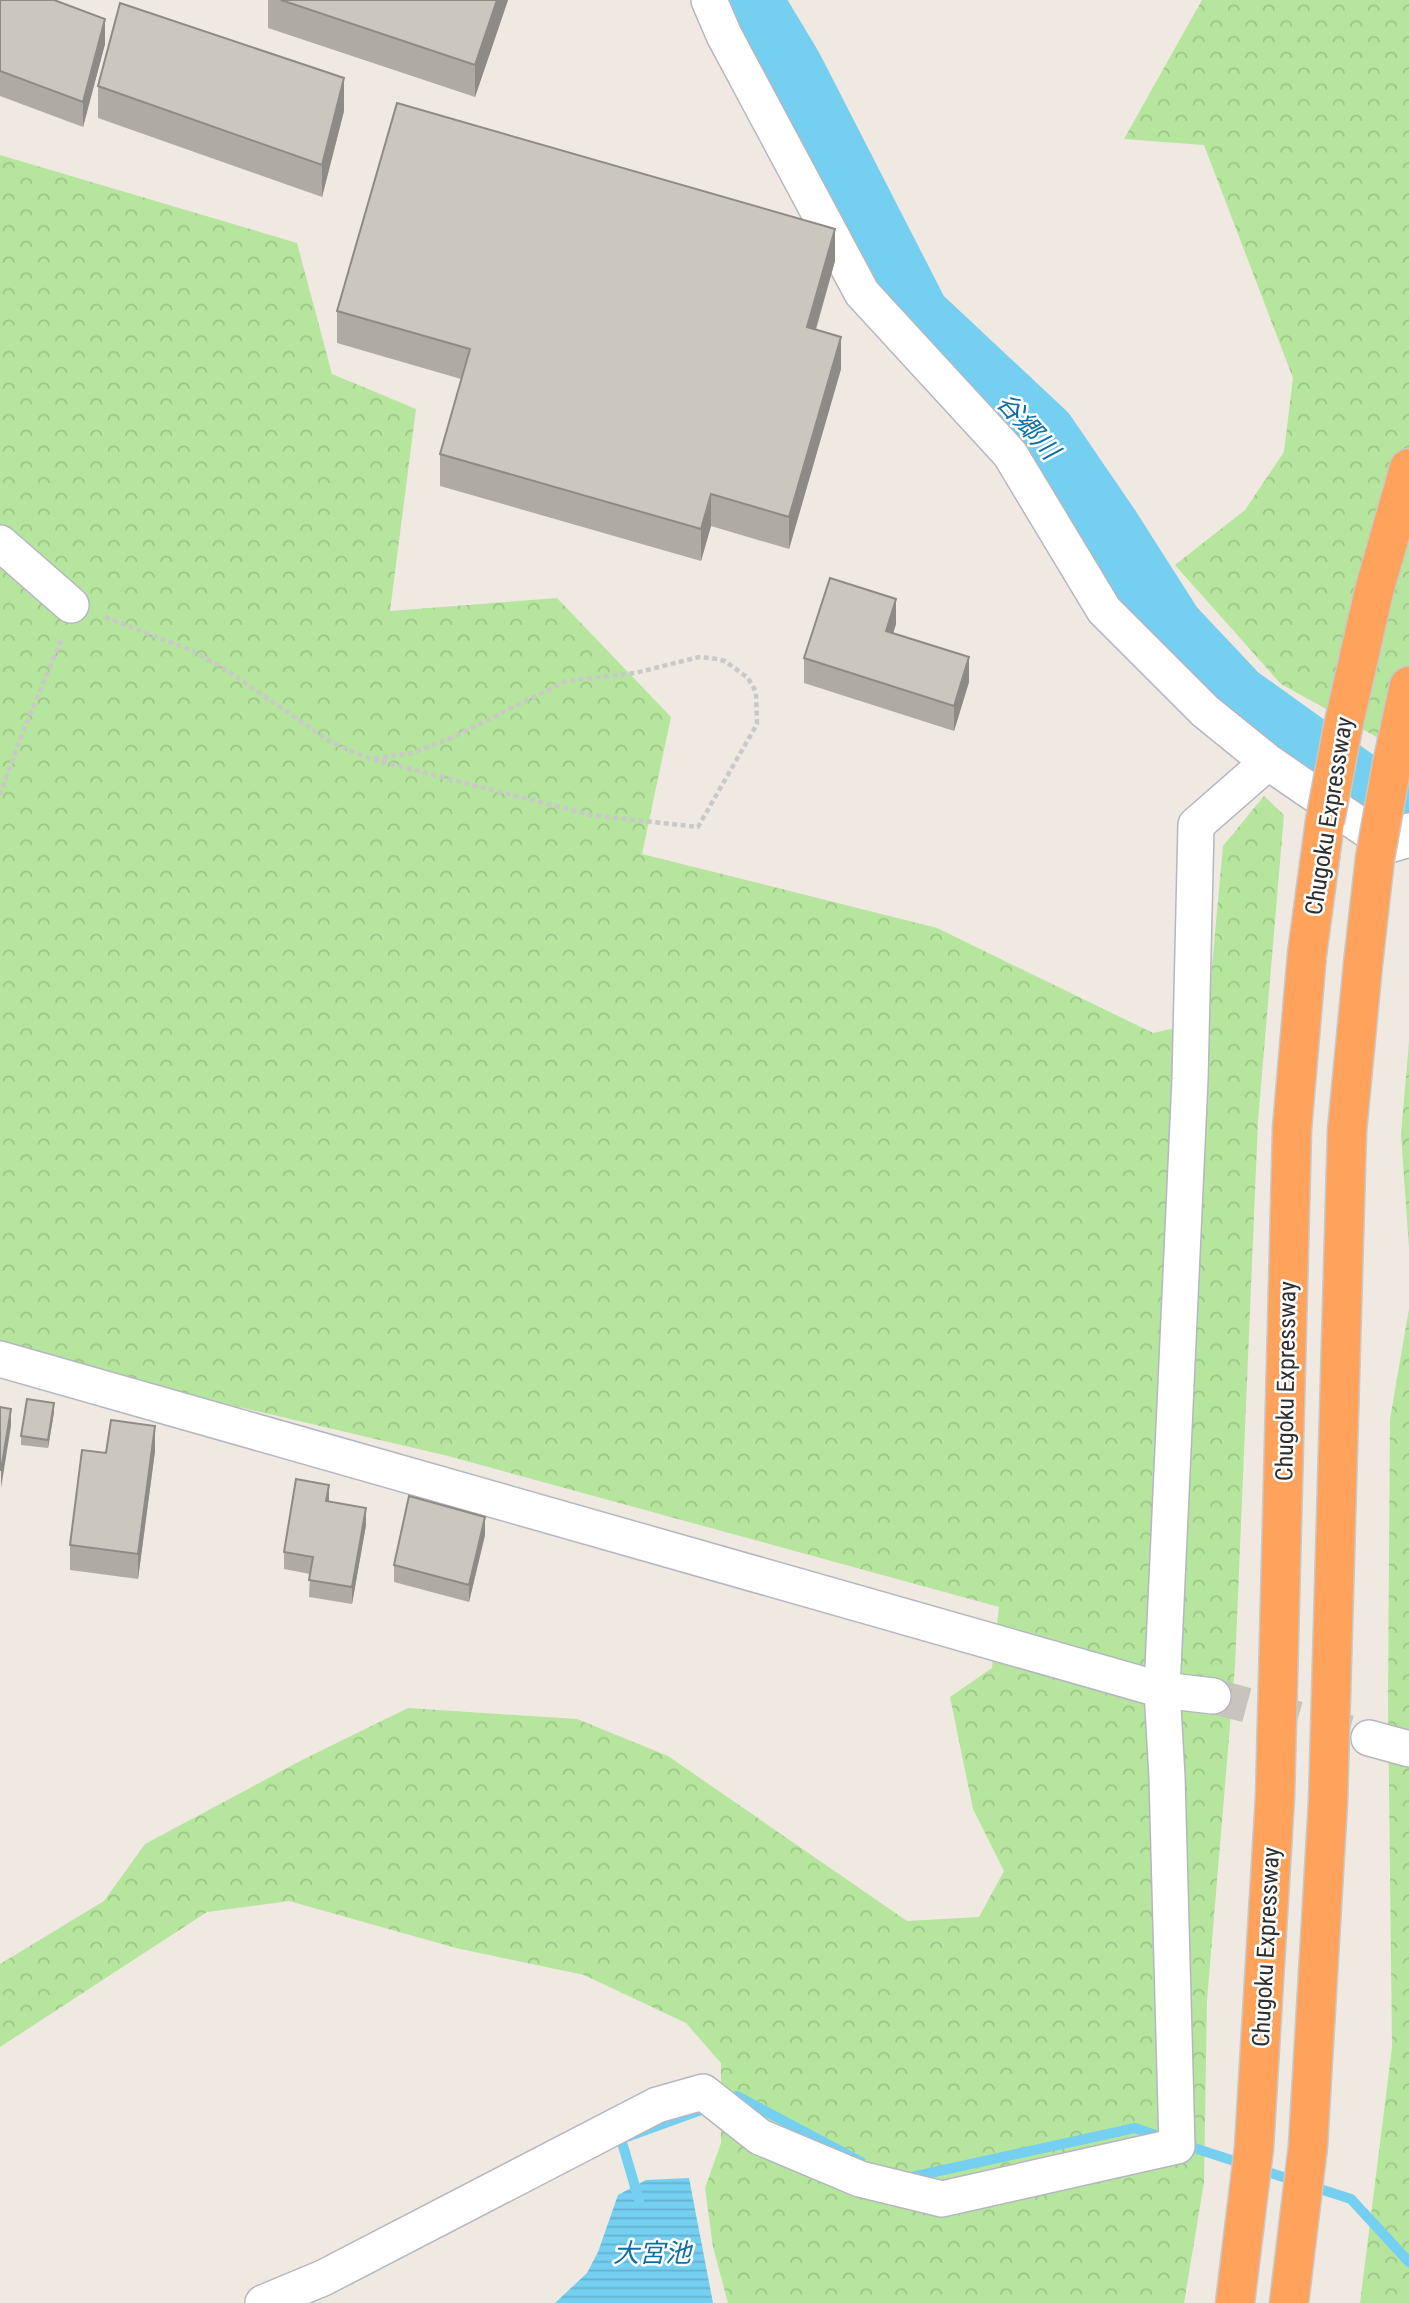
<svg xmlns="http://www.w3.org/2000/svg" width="1409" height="2303" font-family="'Roboto Condensed','Noto Sans JP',sans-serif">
  <defs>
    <pattern id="forest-crowns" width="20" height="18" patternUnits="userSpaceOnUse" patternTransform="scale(1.75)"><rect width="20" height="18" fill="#b6e59e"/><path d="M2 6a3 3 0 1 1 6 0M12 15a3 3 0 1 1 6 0" fill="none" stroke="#9dc588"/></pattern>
    <pattern id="water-rules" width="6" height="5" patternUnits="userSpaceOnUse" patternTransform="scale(1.75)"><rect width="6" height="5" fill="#75cff0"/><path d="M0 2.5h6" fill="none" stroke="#66b2ce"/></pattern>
  </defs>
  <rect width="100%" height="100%" fill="#efe9e1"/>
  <!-- forest -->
  <path fill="url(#forest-crowns)" d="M1202,0h207v755l-128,-71 -106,-119 70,-55 39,-58 9,-74 -89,-233 -80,-6z
    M0,155l297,88 35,131 84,35 -26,202 167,-13 114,119 -29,137 295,74 216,105 54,-12 16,-175 41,-50 20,19 -26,306 -23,545 -28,334 -3,182 -20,121h-456l-15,-56 -8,-59 16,-45v-80l-35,-40 -102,-48 -128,-27 -167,-47 -82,11 -207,135v-83l104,-63 41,-57 159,-85 104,-51 169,11 91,37 239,165 72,-4 25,-46 -31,-62 -23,-112 42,-29 7,-61 -551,-151 -448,-105z
    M1409,1042v206l-8,-114z
    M1409,1309v994h-49l32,-256 -4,-348 2,-280z"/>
  <!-- water -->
  <path fill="url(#water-rules)" d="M689,2178l24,125h-158l32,-30 11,-21 20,-57 28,-15z"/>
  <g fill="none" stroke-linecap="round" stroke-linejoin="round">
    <!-- stream -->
    <path stroke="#75cff0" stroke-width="10" d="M726,2100l11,-4 124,66
      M1182,2144l169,55 58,63
      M907,2178l228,-50 29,10
      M639,2200l-18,-61 80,-29"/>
    <!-- river -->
    <path stroke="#75cff0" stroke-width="66" d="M749,0l41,68 127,248 126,118 65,95 63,99 65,69 173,124"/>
    <!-- street-tunnel -->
    <path stroke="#c8c4bd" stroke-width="35" stroke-dasharray="35 18" stroke-linecap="butt" d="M1213,1696l156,42"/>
    <defs>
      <path id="street" d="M709,0l15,35 138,258 148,161 94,156 101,101 63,51
        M0,543l71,62
        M0,1359l1162,331 51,6
        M1369,1738l40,11
        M263,2303l60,-25 334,-173 46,-13 57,45 100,42 82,20 235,-53 -10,-369 -5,-87 28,-611 6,-254 72,-63 121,83 14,-4 6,-10"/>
      <path id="highway" d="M1343,727l31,-136 35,-123
        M1392,764l17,-78
        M1235,2303l19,-155 21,-351 17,-668 15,-175 18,-133
        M1289,2303l19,-157 20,-344 19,-671 16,-167 12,-106"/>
    </defs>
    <!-- street casing -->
    <use href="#street" stroke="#b4b7c1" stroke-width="38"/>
    <!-- highway casing -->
    <use href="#highway" stroke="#c9c9c9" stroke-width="41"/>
    <!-- path -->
    <path stroke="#c9c9c9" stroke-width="4.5" stroke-dasharray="5 3.5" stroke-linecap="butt" d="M105,617l88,34 35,20 104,72 39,16 220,56 107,12 59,-103 -1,-32 -8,-14 -23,-17 -14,-3 -12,-1 -64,16 -69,8 -115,57 -39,15 -41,6
      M0,795l20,-56 41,-99"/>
    <!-- street -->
    <use href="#street" stroke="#fff" stroke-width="35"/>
    <!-- highway -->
    <use href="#highway" stroke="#ffa35c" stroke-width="38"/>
    <defs>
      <path id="highway-bridge" d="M1325,821l18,-94
        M1375,858l17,-94"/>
    </defs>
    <!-- highway-bridge casing -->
    <use href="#highway-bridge" stroke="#c9c9c9" stroke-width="41" stroke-linecap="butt"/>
    <!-- highway-bridge -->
    <use href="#highway-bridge" stroke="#ffa35c" stroke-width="38"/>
  </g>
  <!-- wall -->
  <path fill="#afaba4" d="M0,0l105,44 -22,83 -83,-31z
    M268,0h240l-33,97 -207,-69z
    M98,86l246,25 -22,86 -224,-79z
    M835,261l-19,69 25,39 -52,180 -78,-23 -10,35 -261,-75v-32l21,-75 -124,-36v-32z
    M896,624l-3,9 76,49 -15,49 -150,-48v-25z
    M54,1412l-6,36 -27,-3v-9z
    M155,1451l-17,128 -68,-9v-25l36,-92z
    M329,1502l37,23 -14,79 -43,-7 1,-23 -26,-5v-17z
    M485,1535l-16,67 -75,-20v-17z"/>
  <!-- shaded-wall -->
  <path fill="#8e8b86" d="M497,0h11l-33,97v-32z
    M105,19v25l-22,83v-25z
    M344,78v33l-22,86v-32z
    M835,229v32l-28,98v-32z
    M841,337v32l-52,180v-32z
    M711,494v32l-10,35v-32z
    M896,599v25l-10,32v-25z
    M969,657v25l-15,49v-25z
    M54,1403v9l-6,36v-8z
    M11,1409v17l-10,62v-18z
    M155,1426v25l-17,128v-25z
    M329,1485v17l-3,-1z
    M366,1508v17l-14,79v-17z
    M485,1517v18l-16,67v-17z"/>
  <!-- building -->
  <path fill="#cbc7bf" stroke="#8e8b86" stroke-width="2" d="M0,0h54l51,19 -22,83 -83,-31z
    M281,0h216l-22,65z
    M120,3l224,75 -22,87 -224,-79z
    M397,103l438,126 -28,98 34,10 -52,180 -78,-23 -10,35 -261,-75 30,-105 -133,-38z
    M830,578l66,21 -10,32 83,26 -15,49 -150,-48z
    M27,1399l27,4 -6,37 -27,-4z
    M0,1407l11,2 -10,61h-1z
    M111,1420l44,6 -17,128 -68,-9 12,-95 24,3z
    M296,1479l33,6 -3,16 40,7 -14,79 -43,-7 4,-23 -29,-5z
    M409,1496l76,21 -16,68 -75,-20z"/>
  <g text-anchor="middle" stroke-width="5" stroke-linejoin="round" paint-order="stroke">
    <!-- street labels -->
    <g font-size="24" fill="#2e2e2e" stroke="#fff">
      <text transform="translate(1329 816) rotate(-81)" y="8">Chugoku Expressway</text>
      <text transform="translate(1286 1381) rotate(-89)" y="8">Chugoku Expressway</text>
      <text transform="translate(1266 1947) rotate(-87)" y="8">Chugoku Expressway</text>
    </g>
    <!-- water labels -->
    <g font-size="26" font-style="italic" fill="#0d6fa3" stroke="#fff">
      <text transform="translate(1028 426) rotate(48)" y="9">谷郷川</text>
      <text x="652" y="2262">大宮池</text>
    </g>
  </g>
</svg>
